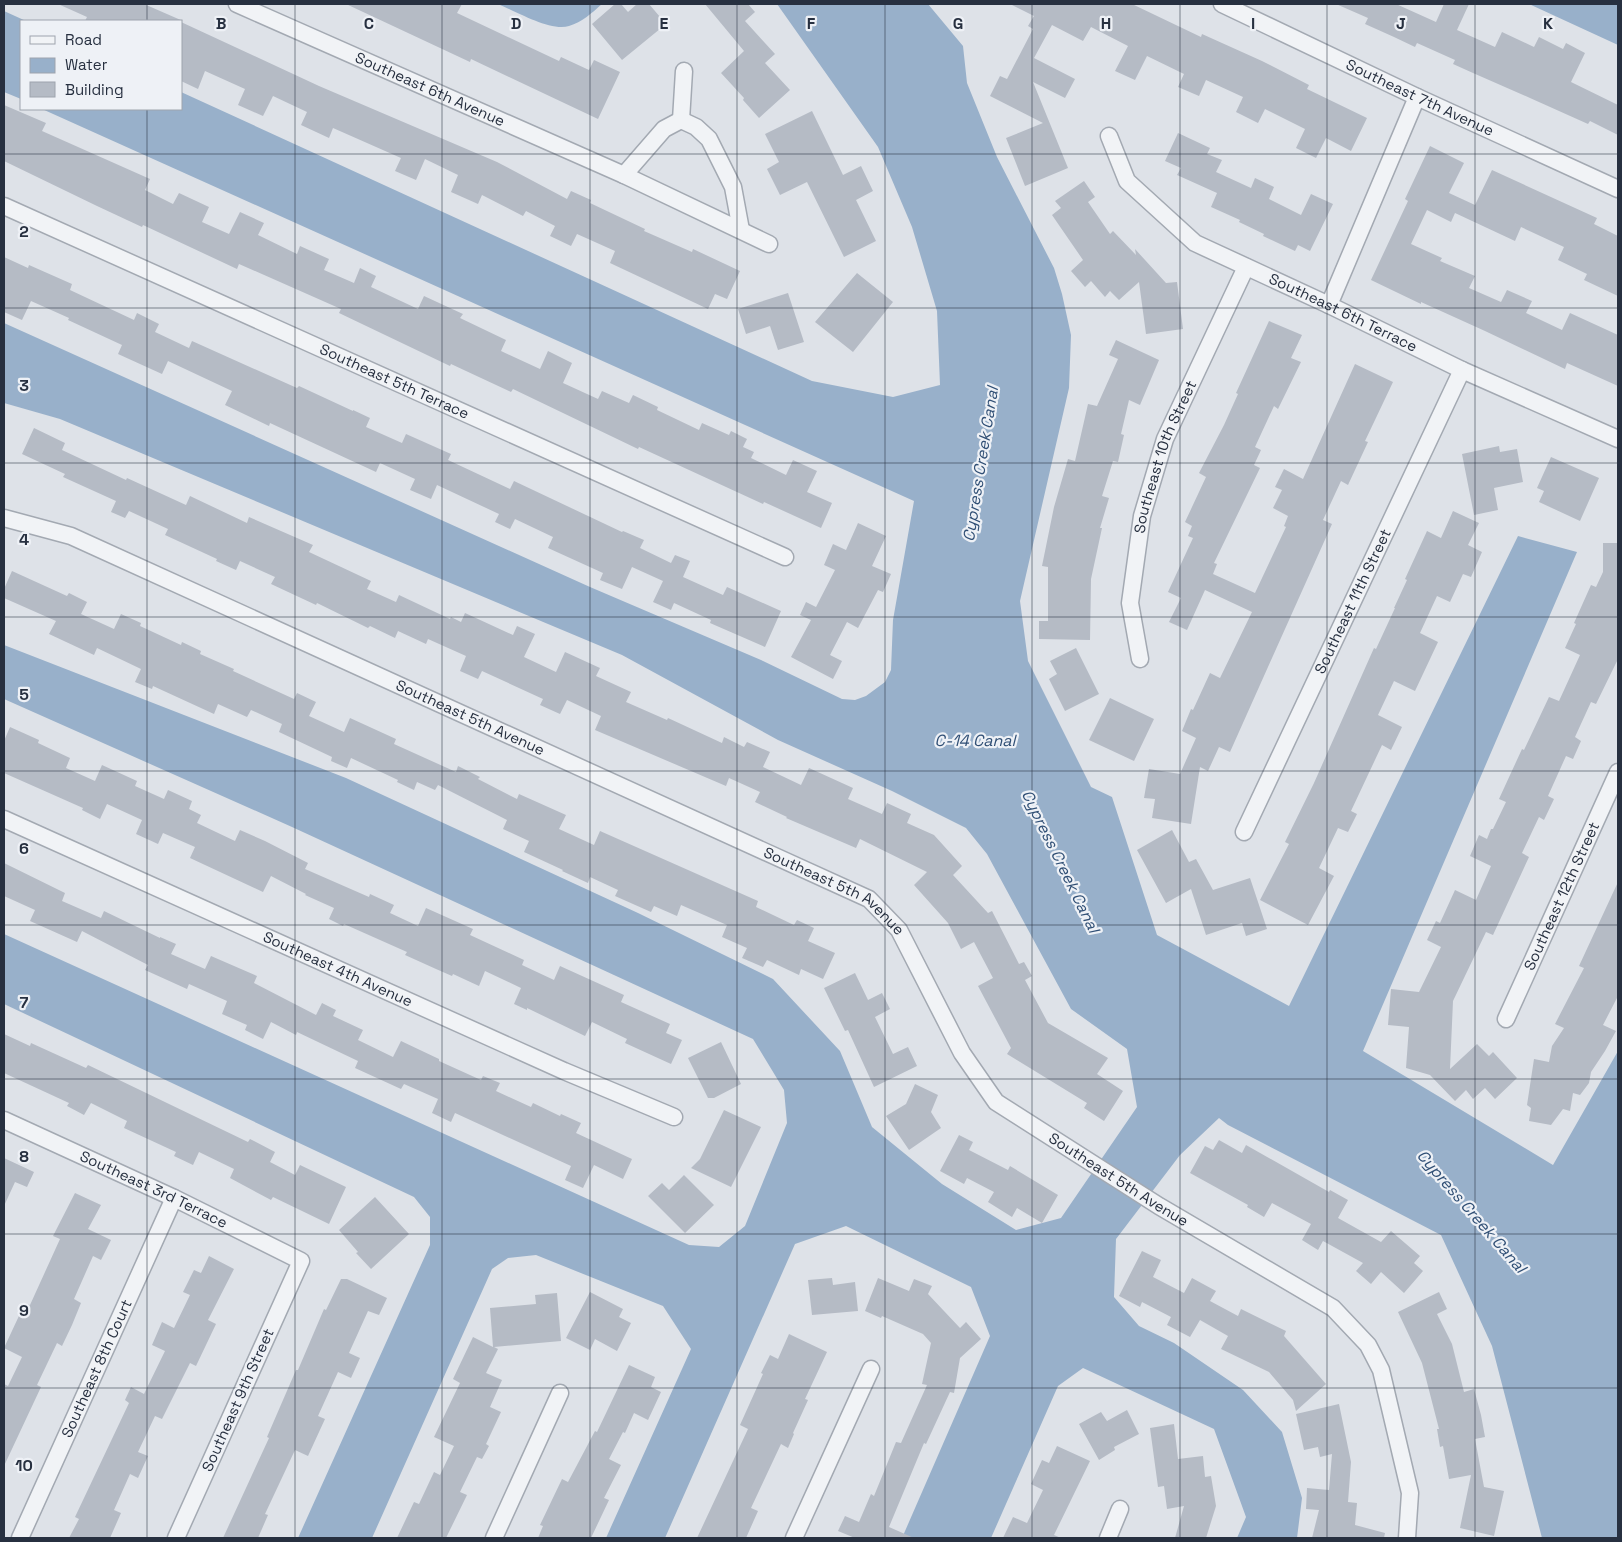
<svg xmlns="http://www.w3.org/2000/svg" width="1622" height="1542" font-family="'Space Grotesk',sans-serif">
  <rect width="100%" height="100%" fill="#dee2e8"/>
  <!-- water -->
  <path fill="#98b0ca" d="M498,4h104c-10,9 -20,18 -33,22 -18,6 -54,-15 -71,-22z
    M777,4h151l35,42 4,37 30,74 57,111 8,26 9,41 -2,53 -49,213 8,60 63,126 21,10 45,138 132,71 229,-470 59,16 -214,499 190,114 65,-114v487h-76l-50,-192 -51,-111 -213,-110 -9,-7 -39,37 -64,84 -2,58 25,29 35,17 69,47 39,42 20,66 -5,40h-60l9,-21 -32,-88 -131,-61 -25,18 -67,152h-89l88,-202 -19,-49 -125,-61 -51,18 -130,294h-59l85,-189 -28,-43 -127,-51 -28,3 -16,11 -120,269h-74l132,-293v-28l-16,-20 -410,-193v-70l685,311 30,2 26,-21 42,-103 -3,-33 -31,-51 -461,-212 -288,-128v-54l342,133 292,135 135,66 67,72 32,76 70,57 74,46 45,-12 76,-111 -10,-58 -56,-40 -84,-155 -21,-26 -74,-37 -114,-51 -156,-85 -562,-236 -56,-16v-80l586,264 171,73 81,39 13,1 11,-4 19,-14 6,-12 2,-50 21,-119 -872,-392h139v-17l631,289 81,16 47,-12 -3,-74 -25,-84 -34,-80z
    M1529,4h89v41z
    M4,11l22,10h-5v78l-17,-7z"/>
  <!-- building -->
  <path fill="#b5bbc5" d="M58,4h86l39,17h-98l2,-4z
    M346,4h116l-5,9 102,48 2,-4 28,13 5,-10 26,12 -22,47 -127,-60 -1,3z
    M615,4h6l7,8 9,-8h12l17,20 -44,36 -30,-36z
    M705,4h43l7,8 -10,9 30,33 -10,9 25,27 -31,28 -16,-18 1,-2 -23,-25 23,-22z
    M1010,4h122l69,33 1,-3 60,27 47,24 -2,4 60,29 -16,33 -25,-13 -10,20 -20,-10 9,-19 -40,-20 -7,14 -22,-11 7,-15 -37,-17 -7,16 -21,-9 6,-13 -37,-18 -12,24 -20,-9 13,-25 -37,-19 -8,14 -31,-16 -18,33 41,21 -10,19 -32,-16 35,86 -43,18 -19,-48 37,-15 -53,-27 10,-20 7,3 26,-50 -5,-3 6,-10z
    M1336,4h60l40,18 8,-18h25l-12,26 38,17 7,-15 32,15 5,-10 24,12 3,-6 19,10 -14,29 47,23v30l-28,-14 -2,3 -58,-26 -57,-25 -20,-9 2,-4 -38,-17 -2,4 -21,-10 -29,-13 3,-6z
    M181,22l138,64 178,76 70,37 4,-8 20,9 -1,3 55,26 -1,2 48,21 1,-3 47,22 -13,28 -12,-5 -7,15 -98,-46 5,-12 -38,-17 -6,12 -21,-10 5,-10 -29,-15 -3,5 -41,-21 -4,9 -27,-12 7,-17 -33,-16 -9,21 -21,-9 6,-13 -68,-30 -4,10 -28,-13 6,-13 -34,-16 -10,20 -25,-11 7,-16 -40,-18 -7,18 -17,-8z
    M4,105l42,18 -4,8 108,48 -5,11 28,14 6,-11 30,14 -7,15 27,12 11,-22 24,11 -6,12 39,19 3,-8 29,13 -5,11 30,13 6,-15 16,8 -5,11 47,22 6,-13 39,18 -3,4 46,22 -5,11 39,18 8,-18 24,12 -9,20 35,16 4,-8 27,12 4,-8 25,12 -1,3 42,20 3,-7 27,12 2,-4 16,8 -4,8 11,5 -3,6 35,17 7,-15 24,11 -10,21 25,11 -11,25 -57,-26 -1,2 -124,-57 -1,2 -125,-60 -2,3 -60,-28 -1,2 -111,-53 2,-4 -102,-45 -2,5 -94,-44 -1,2 -45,-21 -93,-45z
    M812,111l31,64 18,-9 12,25 -17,9 20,41 -32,16 -37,-75 -27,13 -13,-26 12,-7 -14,-28z
    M1178,133l32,15 -3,6 15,6 -6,12 35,16 4,-10 19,9 -5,12 32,16 10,-21 22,10 -23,47 -12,-6 -3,6 -32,-15 1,-2 -25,-12 1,-2 -29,-13 6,-14 -40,-18 4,-7 -16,-7z
    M1430,146l34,17 -15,30 26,12 17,-35 105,48 -3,6 24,12v60l-34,-16 3,-6 -29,-14 6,-13 -43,-20 -6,14 -60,-28 -4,9 -24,-12 -16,34 31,14 -2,3 35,15 -6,12 32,14 6,-12 25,11 -6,12 36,17 8,-17 48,22v51l-51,-23 -2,6 -80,-38 -64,-29v2l-50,-24 37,-79 -3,-2z
    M1084,181l11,16 -7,5 22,32 3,-3 23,24 -1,-6 31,34 11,-1 6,47 -37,5 -7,-52 -20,18 -9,-9 -5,6 -14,-16 -6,6 -14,-16 12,-11 -31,-45 9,-7 -6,-7z
    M4,257l24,11 1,-3 43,19 -2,6 64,30 3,-7 22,11 -4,8 34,16 3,-7 105,47 2,-2 54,25v-1l17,8 -4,9 36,16 4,-9 45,20 -3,6 62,29 4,-8 108,51 1,-1 21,9 -4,8 31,15 4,-8 15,6 -7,16 40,18 4,-8 54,24 -16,36 -55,-24 1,-3 -37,-17 -3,7 -18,-8 10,-21 -31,-14 -10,22 -22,-9 3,-7 -55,-25 5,-11 -38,-18 -5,10 -15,-7 4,-8 -62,-29 -6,14 -21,-9 5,-11 -35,-16 -4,9 -106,-49 -1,3 -44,-21 7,-14 -64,-30 -6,13 -44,-20 4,-9 -54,-25 1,-2 -38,-17 -9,19 -18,-8z
    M857,273l36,29 -40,50 -38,-30z
    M788,293l16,49 -26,8 -8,-24 -24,8 -8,-25z
    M1269,321l33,14 -11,23 10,4 -23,47 -4,-3 -19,41 6,3 -7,15 6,3 -46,95 3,1 -4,10 42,19 31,-66 -2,-1 4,-10 -15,-8 9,-18 -7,-3 9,-18 19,10 52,-115 38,18 -28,59 3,1 -20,43 -7,-4 -18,39 9,4 -102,228 -11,-5 -11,24 -8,-4 -9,57 -39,-6 3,-19 -11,-1 5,-29 31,5 16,-36 -14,-7 9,-22 2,1 17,-37 10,5 32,-66 -47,-22 -18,40 -18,-8 12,-24 -13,-6 25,-54 -5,-2 4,-10 -7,-4 21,-45 -7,-4 25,-48 14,-31 -2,-1z
    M1116,340l43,20 -19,45 -11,-5 -8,34 3,1 -6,27 -5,-1 -11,35 7,2 -9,30h2l-11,51 -1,61 -51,-1v-18h9v-54l-6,-1 12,-59 14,-48 7,2 13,-57 9,2 21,-47 -9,-4z
    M34,428l31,15 -3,7 64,30 1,-2 59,27 4,-9 57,27 2,-6 64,28 -4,7 62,29 -4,8 29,13 3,-7 51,24 1,-2 10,5 4,-9 48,22 4,-9 18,8 -11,23 32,15 9,-20 35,16 -4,8 35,16 -5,10 41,18 1,-2 54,25 2,-6 20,10 3,-5 23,10 -7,15 38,18 8,-17 44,20 -5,11 34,15 5,-11 24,11 -4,9 27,12 28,31 -9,9 35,38 4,-2 27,53 5,-2 8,14 -7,4 23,43 60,35 -11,16 26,17 -19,30 -20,-13 3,-5 -80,-49 4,-6 -33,-62 15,-8 -19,-36 -13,7 -13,-26 -34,-38 13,-13 -67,-33 -4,9 -70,-30 1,-1 -32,-15 5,-10 -31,-14 -3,8 -131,-56 6,-14 -34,-16 -7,14 -20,-9 3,-6 -61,-28 -4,8 -18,-8 6,-15 -38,-17 -2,5 -28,-13 -3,7 -25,-12 -2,2 -51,-25 -1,2 -45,-21 4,-7 -35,-16 -4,9 -20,-9 1,-2 -52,-24 3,-6 -39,-18 -4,7 -14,-6 5,-11 -53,-24 2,-3 -43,-20z
    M1499,446l1,6 17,-3 6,33 -29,6 4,22 -24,5 -12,-61z
    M1551,457l48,21 -19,43 -41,-19 5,-11 -7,-3z
    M1453,511l26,12 -11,22 14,7 -11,25 -8,-3 -13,28 -13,-6 -17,37 18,9 -23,49 -21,-10 -16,34 24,12 -11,23 -9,-5 -31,66 6,3 -9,18 -10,-4 -19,40 15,8 -26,49 -48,-25 29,-56 -4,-2 29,-59 60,-135 2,1 19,-41h-1l13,-28 -2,-1 22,-48 14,7z
    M858,523l28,13 -14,30 19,8 -8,18 -5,-2 -20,38 -11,-6 -17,33 12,6 -9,18 -42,-22 20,-37 -11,-5 6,-13 10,5 19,-37 -11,-5 9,-21 13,6z
    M1603,543h15v116l-22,45 -5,-2 -16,35 6,4 -8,18 -7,-3 -18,40 6,3 -10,21 -5,-3 -17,36 7,4 -36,78 -7,-3 -33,69 -3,68 27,-25 12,12 4,-4 24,26 -22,21 -10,-11 -12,11 -7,-9 -11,11 -25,-26 -24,-7 3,-41 -21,-2 3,-36 28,3 22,-45 -14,-7 9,-19 4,2 15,-33 21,10 15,-34 -21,-10 9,-21 8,4 4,-10h2l13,-27 -7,-3 23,-50 2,1 25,-53 10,4 21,-46 -15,-7 11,-24 -2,-1 17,-38 5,2 7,-15z
    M12,571l55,25 2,-3 18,9 -6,12 33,15 7,-15 20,9 -1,3 41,19 1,-3 19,9 -1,3 34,15 -1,2 61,28 3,-6 19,9 -7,14 35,16 6,-14 46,21 -2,5 62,28 2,-6 22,11 -2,2 39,20 2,-5 47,21 -7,14 35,16 6,-14 158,70 -2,6 38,18 3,-5 17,8 -6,13 27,12 -12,26 -22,-10 -2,6 -32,-15 -4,7 -21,-9 5,-10 -25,-11 5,-12 -46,-20 -4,11 -23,-10 -3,6 -36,-16 3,-6 -28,-13 -2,6 -26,-12 1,-1 -39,-18 5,-11 -26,-12 4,-9 -69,-35 -3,5 -18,-8 -3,8 -17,-8 1,-2 -47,-22 -4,10 -16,-7 1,-4 -53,-25 3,-8 -31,-14 -4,7 -29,-13 -4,10 -61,-28 -1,3 -17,-7 6,-13 -44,-21 -3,7 -45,-21 7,-13 -52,-23v-9z
    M1076,648l23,46 -34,17 -16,-32 8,-5 -7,-13z
    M1110,698l44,21 -20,42 -45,-21z
    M10,727l29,13 -1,3 32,15 -4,10 29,13 7,-16 35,16 -2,5 29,13 4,-9 24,11 -3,8 12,6 -4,8 38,18 5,-11 25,11 43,22 -3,6 64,28 1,-3 24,11 -4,8 28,13 8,-18 47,21 -3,6 54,25 -2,5 32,15 6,-14 64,29 -3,7 49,22 -4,9 16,7 -11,24 -46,-21 2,-4 -35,-17 -7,14 -58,-28v2l-13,-6 7,-16 -36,-17 -6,15 -26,-12 -1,2 -16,-7 -31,-14 2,-3 -63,-28 -1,2 -14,-7 5,-11 -29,-13 1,-1 -35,-18 -8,16 -73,-34 5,-11 -32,-14 -5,11 -22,-10 6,-14 -35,-16 -7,15 -18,-9 1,-2 -79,-35v-32z
    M1172,830l17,32 7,-3 17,31 37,-12 17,51 -21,7 -4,-13 -36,12 -15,-46 -25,14 -29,-53z
    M4,863l61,30 -3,8 39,17 3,-7 56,27v-1l16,7 -5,10 34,15 6,-13 46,20 -3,7 62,32 6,-12 14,7 -3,6 30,14 -5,10 35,17 8,-16 38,18v2l42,19 2,-4 17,7 -4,8 35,16 2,-4 27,13 1,-2 20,9 -5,10 56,26 -9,20 -29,-14 -11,23 -18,-8 6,-14 -116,-53 -4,9 -19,-9 6,-14 -34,-15 -3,5 -46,-21 3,-7 -61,-29 -1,3 -25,-13 -8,17 -18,-9 2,-5 -25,-11 5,-13 -38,-17 -2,5 -42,-19 3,-5 -66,-34 -5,11 -47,-21 5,-11 -31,-14z
    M1618,882v114l-15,29 13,6 -11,20 -14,21 -2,11 -9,12 -7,-2 -3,18 -7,-2 -12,16 -22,-4 2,-13 -4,-3 7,-46 15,3 3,-16 12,-18 -9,-4 29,-56 -5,-2z
    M855,973l13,27 14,-7 8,16 -15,8 18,37 15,-7 9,19 -43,21 -26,-57 -3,1 -21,-43z
    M4,1034l26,12 1,-3 55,25 2,-3 160,77 2,-3 25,13 -5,10 25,13 5,-10 46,22 -17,37 -56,-27 -2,3 -41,-22 4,-9 -35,-17 -6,13 -19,-9 2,-4 -52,-24 3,-7 -36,-18 -7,12 -17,-9 2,-3 -65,-30z
    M721,1042l20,42 -27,14h-6l-20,-40z
    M915,1084l23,11 -7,17 10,16 -32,22 -23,-34 20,-12z
    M724,1110l37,17 -30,60 -40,-19 9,-9z
    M959,1135l14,7 -4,8 39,20 2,-4 48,29 -16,28 -25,-15 -5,9 -24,-15 6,-10 -27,-14 -3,6 -24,-13z
    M1219,1140l23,13 4,-8 83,47 1,-2 18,10 -10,18 43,24 10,-11 29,25 -6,7 9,8 -19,22 -23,-21 -10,12 -15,-13 7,-8 -40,-22 -5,9 -16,-10 9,-16 -39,-21 -8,14 -17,-10 1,-2 -58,-32 15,-27 8,4z
    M4,1158l30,14 -7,15 -12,-5 -11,24z
    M684,1175l30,30 -29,28 -37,-37 14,-13 7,7z
    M75,1193l26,12 -13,24 23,11 -10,20 -8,-4 -19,43 7,4 -9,22 -10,21 -5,-3 -20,42 4,2 -37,79v-82l4,2 14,-29 -18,-9 21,-45 5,2 30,-66 -7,-3z
    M375,1197l34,37 -38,35 -15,-16 2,-1 -19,-22z
    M1142,1251l19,9 -8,17 31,16 8,-15 24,13 -6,10 28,15 3,-7 45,22 -2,5 42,48 -30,27 -3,-11 -24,-28 -48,-23 7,-13 -28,-16 -10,17 -23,-12 4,-8 -29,-15 -2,5 -21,-11z
    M209,1256l25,13 -26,51 8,4 -20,42 -6,-3 -28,56 -7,-3 -17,36 10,4 -10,22 -8,-4 -16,36 7,3 -11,25h-41l10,-19 -4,-2 54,-114 -4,-3 6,-13 13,7 21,-43 -13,-6 10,-23 12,6 16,-33 -7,-3 11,-22 7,3z
    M832,1278l1,7 22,-3 3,29 -46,4 -4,-35z
    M878,1278l31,13 5,-12 18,7 -4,8 32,34 6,-6 15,17 -21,19 -6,35 -4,-1 -24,52 -2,-1 -35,84 25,11h-59l-17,-7 7,-15 14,6 12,-28 3,2 22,-54 5,1 26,-58 -5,-1 9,-41 -8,-9 -41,-18 -1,2 -16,-7z
    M341,1279h6l40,19 -8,17 -11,-4 -19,42 11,5 -9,20 -13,-6 -20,44 7,3 -17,37 -13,-6 -30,64 3,1 -10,23h-35l46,-100 -2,-1 29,-67h2l26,-61 2,1z
    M590,1292l33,17 -4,8 12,6 -14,28 -22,-12 -5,11 -24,-12z
    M1439,1292l8,17 -10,5 15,30 12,48 10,-3 7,26 4,22 -10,2 9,48 20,4 -10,45 -34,-8 11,-53 -22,4 -6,-33 -3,1 -3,-18h2l-17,-66 -24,-51z
    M557,1293l4,48 -67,6 4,2 -12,24 16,7 -12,27 11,5 -15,32 3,2 -7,13 -5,-2 -17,35 7,3 -21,43h-49l17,-36 5,2 15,-32 6,3 14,-29 -20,-9 26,-54 -7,-4 20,-42 20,10 -3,-39 46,-4 -1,-9z
    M789,1334l38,18 -22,47 3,1 -15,33 1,1 -6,14 -7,-4 -30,64 7,3 -12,27h-49l51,-109 -8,-4 23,-51 -2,-1 9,-18 8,4z
    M629,1365l26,12 -4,10 10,5 -13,28 -14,-7 -9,20 -2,-1 -14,27 12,6 -17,33 5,2 -18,38h-53l5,-12 -3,-1 22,-46 6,3 27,-51 2,1z
    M1339,1404l12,58 -3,40 9,1 -2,22 30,8 -1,5h-72l7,-28 -13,-1 1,-21 22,2 3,-36 -12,3 -2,-10 -14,3 -8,-36z
    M1127,1410l12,24 -25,13 1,3 -16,10 -20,-36 22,-12 6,9z
    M1174,1424l4,35 25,-3 2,21 6,-1 5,30 -10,32h-31l9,-32 -17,3 -3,-23 -6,1 -8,-59z
    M1057,1446l33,15 -36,74 7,3h-58l10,-21 14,6 16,-33 -12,-6 11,-24 7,3z"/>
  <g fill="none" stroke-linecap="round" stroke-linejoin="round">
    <defs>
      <g id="street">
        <path id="s1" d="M237,4l387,171 145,69"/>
        <path id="s2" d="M1222,4l195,93 201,92"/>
        <path d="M681,120l3,-49"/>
        <path id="s3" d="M1109,136l18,45 68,62 134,62 133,65 156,69"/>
        <path d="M624,175l40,-46 17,-9 15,7 13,12 24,48 8,43"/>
        <path id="s4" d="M4,206l781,351"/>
        <path d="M1329,305l88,-208"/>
        <path id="s5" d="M4,518l67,18 798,363 30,31 63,123 34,49 163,104 174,102 35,37 13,25 29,123 -3,45"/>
        <path id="s6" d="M1140,659l-10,-56 12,-87 23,-77 81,-172"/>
        <path id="s7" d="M4,819l560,252 110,46"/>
        <path id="s8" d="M1244,832l218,-462"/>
        <path id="s9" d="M1506,1019l112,-247"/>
        <path id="s10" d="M4,1120l170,78 127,63 -125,277"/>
        <path id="s11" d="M20,1538l154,-340"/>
        <path d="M494,1538l66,-145"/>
        <path d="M794,1538l77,-169"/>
        <path d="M1108,1538l12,-29"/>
      </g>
    </defs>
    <!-- street casing -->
    <use href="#street" stroke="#a3a9b2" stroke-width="19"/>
    <!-- street -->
    <use href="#street" stroke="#f1f3f6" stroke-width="16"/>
  </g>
  <!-- grid -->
  <path fill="none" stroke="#273040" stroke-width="1" stroke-opacity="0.55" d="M147,4v17M295,4v1534M442,4v1534M590,4v1534M737,4v1534M885,4v1534M1032,4v1534M1180,4v1534M1327,4v1534M1475,4v1534M147,109v1429M4,154h1614M4,308h1614M4,463h1614M4,617h1614M4,771h1614M4,925h1614M4,1079h1614M4,1234h1614M4,1388h1614"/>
  <g text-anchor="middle" stroke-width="4.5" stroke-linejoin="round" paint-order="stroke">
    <!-- street labels -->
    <g font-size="15" fill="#273040" stroke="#eef1f6">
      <text dy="5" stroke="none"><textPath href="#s1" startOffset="211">Southeast 6th Avenue</textPath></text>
      <text dy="5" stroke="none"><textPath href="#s2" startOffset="219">Southeast 7th Avenue</textPath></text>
      <text dy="5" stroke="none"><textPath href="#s3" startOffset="304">Southeast 6th Terrace</textPath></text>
      <text dy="5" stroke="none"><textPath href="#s4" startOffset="428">Southeast 5th Terrace</textPath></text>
      <text dy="5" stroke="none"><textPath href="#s6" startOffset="208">Southeast 10th Street</textPath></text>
      <text dy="5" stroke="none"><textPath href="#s8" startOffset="255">Southeast 11th Street</textPath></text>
      <text dy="5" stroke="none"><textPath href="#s5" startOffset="508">Southeast 5th Avenue</textPath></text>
      <text dy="5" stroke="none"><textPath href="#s5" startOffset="912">Southeast 5th Avenue</textPath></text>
      <text dy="5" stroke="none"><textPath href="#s9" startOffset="135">Southeast 12th Street</textPath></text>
      <text dy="5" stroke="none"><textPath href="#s7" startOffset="366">Southeast 4th Avenue</textPath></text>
      <text dy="5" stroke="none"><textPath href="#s5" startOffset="1332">Southeast 5th Avenue</textPath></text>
      <text dy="5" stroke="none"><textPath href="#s10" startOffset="165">Southeast 3rd Terrace</textPath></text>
      <text dy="5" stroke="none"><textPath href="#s11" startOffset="186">Southeast 8th Court</textPath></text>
      <text transform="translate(238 1400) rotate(-66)" y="5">Southeast 9th Street</text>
    </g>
    <!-- water labels -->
    <g font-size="16" font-style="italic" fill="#304f75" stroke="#eef1f6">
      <text transform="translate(980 464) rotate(-81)" y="6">Cypress Creek Canal</text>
      <text x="975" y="746">C-14 Canal</text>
      <text transform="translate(1061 861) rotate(64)" y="6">Cypress Creek Canal</text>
      <text transform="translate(1472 1211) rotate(49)" y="6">Cypress Creek Canal</text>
    </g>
  </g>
  <g font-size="16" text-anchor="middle" font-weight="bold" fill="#273040" stroke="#eef1f6" stroke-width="4.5" stroke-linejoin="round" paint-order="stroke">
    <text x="221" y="29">B</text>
    <text x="369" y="29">C</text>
    <text x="516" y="29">D</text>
    <text x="664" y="29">E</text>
    <text x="811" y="29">F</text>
    <text x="958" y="29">G</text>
    <text x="1106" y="29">H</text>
    <text x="1253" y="29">I</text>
    <text x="1401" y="29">J</text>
    <text x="1548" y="29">K</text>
    <text x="24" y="237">2</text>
    <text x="24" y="391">3</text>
    <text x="24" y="545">4</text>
    <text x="24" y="700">5</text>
    <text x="24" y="854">6</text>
    <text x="24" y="1008">7</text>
    <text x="24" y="1162">8</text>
    <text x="24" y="1316">9</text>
    <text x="24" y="1471">10</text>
  </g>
  <!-- border -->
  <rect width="1622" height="1542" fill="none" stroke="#273040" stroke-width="10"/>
  <!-- legend -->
  <rect x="20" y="20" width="162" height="90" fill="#eef1f6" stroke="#9ea4ad"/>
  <rect x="30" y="36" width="25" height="8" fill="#f1f3f6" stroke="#9ea4ad"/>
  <text x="65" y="45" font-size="15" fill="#273040">Road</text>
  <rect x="30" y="58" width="25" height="15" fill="#98b0ca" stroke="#9ea4ad"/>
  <text x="65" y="70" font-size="15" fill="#273040">Water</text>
  <rect x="30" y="82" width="25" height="15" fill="#b5bbc5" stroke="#9ea4ad"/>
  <text x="65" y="95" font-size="15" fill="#273040">Building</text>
</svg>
